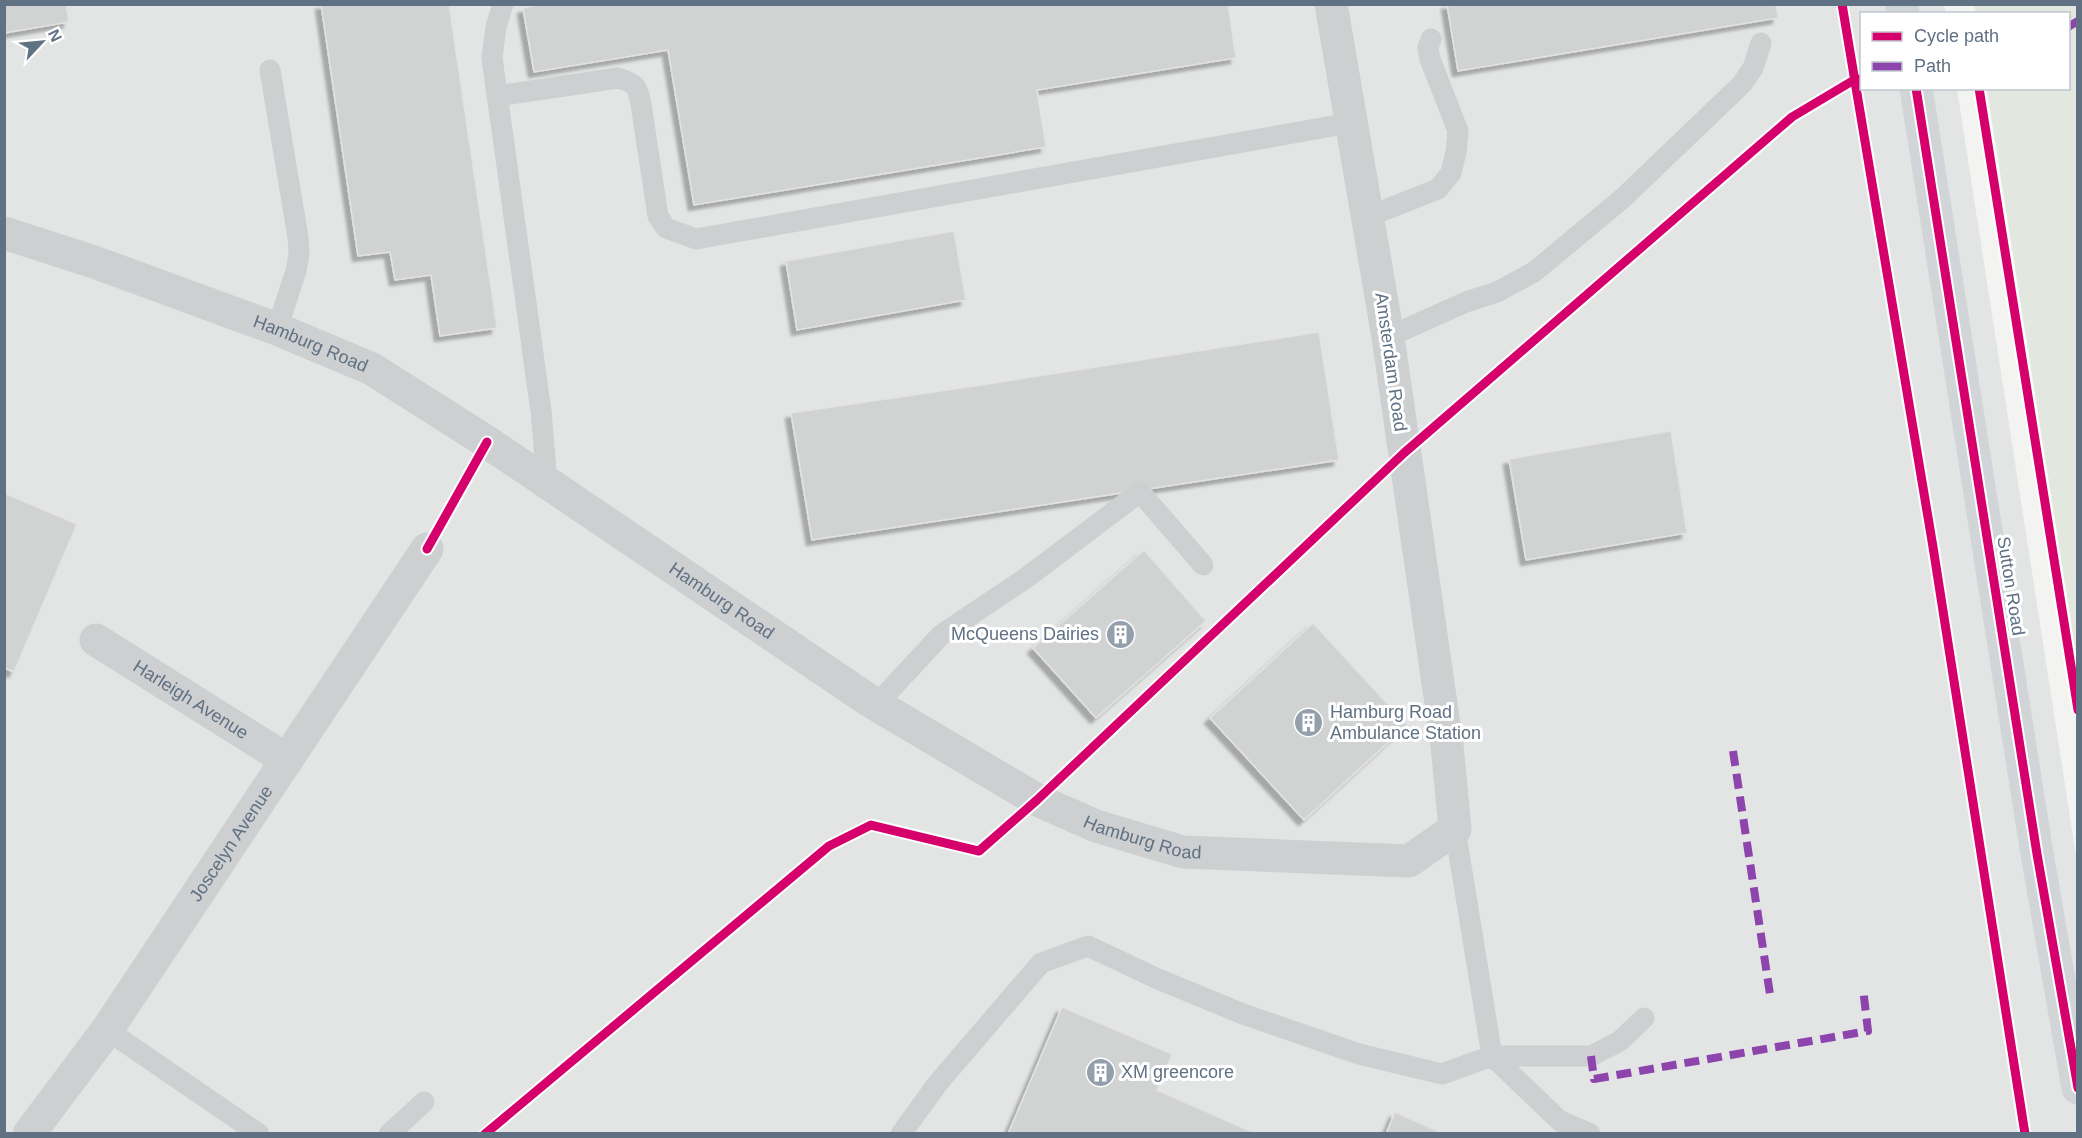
<svg xmlns="http://www.w3.org/2000/svg" width="2082" height="1138" font-family="Helvetica,sans-serif">
  <defs>
    <filter id="shadow"><feDropShadow dx="-5.5" dy="5.5" stdDeviation="1.5" flood-color="#0004"/></filter>
  </defs>
  <rect width="100%" height="100%" fill="#f3f4f1"/>
  <!-- built -->
  <path fill="#e3e5e4" d="M5,5h1939l2,8 -84,1v74l95,1 120,773v271l-2072,1z"/>
  <!-- green -->
  <path fill="#e2e7df" d="M1974,5h103v654l-90,-570 81,-1v-74l-92,-1z"/>
  <!-- building -->
  <path fill="#d1d2d2" stroke="#e2e3e1" stroke-width="1.5" filter="url(#shadow)" d="M4,4h62l3,18 -65,11z
    M321,4h128l48,324 -57,8 -9,-61 -36,5 -5,-28 -32,4z
    M542,4h686l8,54 -199,32 9,57 -352,58 -26,-155 -134,22 -11,-64z
    M1447,4h329l2,14 -320,53z
    M954,231l12,69 -169,30 -11,-69z
    M1319,332l20,128 -527,80 -21,-127 204,-30z
    M1671,431l16,102 -161,27 -17,-101z
    M4,493l73,31 -63,148 -10,-4z
    M1144,550l62,71 -110,97 -63,-70z
    M1313,623l94,102 -103,95 -94,-102z
    M1062,1007l110,47 -15,36 100,44h-249z
    M1395,1112l49,22h-58z"/>
  <g fill="none" stroke-linecap="round" stroke-linejoin="round">
    <!-- lane -->
    <path stroke="#cecfd0" stroke-width="21" d="M503,4l-7,23 -4,31 49,353 6,72
      M270,70l28,167 1,17 -3,17 -19,58
      M497,96l121,-18c18,5 19,8 23,26l17,112 8,12 30,11 654,-116
      M1367,217l71,-28 13,-16 5,-21 2,-21 -28,-72 -2,-11 3,-9
      M1388,337l78,-35 31,-10 37,-20 89,-74 119,-114 11,-16 8,-25
      M876,705l65,-70 85,-57 114,-86 63,73
      M1455,829l37,227h99l29,-15 24,-23
      M107,1030l152,104
      M389,1134l35,-32
      M901,1134l37,-51 103,-120 47,-17 70,33 85,35 116,40 83,20 50,-18 68,65 30,13"/>
    <!-- street -->
    <g stroke="#cecfd0" stroke-width="33">
      <path id="s1" d="M4,233l90,29 183,67 95,40 115,73 383,259 167,99 59,26 87,26 226,9 46,-32 -8,-84 -59,-408 -57,-333"/>
      <path id="s2" d="M96,640l191,120"/>
      <path id="s3" d="M29,1134l78,-104 320,-481"/>
    </g>
    <!-- secondary -->
    <path stroke="#d1d5d7" stroke-width="33" d="M1902,4l1,10
      M1916,88l121,766 41,234"/>
    <!-- quiet -->
    <path stroke="#8e44ad" stroke-width="8" stroke-dasharray="15 8" stroke-linecap="butt" d="M2068,27l10,-6
      M1733,751l38,250
      M1591,1056l3,23 274,-48 -5,-43"/>
    <defs>
      <path id="cycleway" d="M1842,4l91,543 92,587
        M1916,88l121,766 41,234
        M1979,88l99,622
        M427,549l60,-107
        M485,1134l344,-288 42,-21 108,26 58,-51 367,-347 388,-336 62,-37 8,-1"/>
    </defs>
    <!-- cycleway casing -->
    <use href="#cycleway" stroke="#fff" stroke-width="13"/>
    <!-- cycleway -->
    <use href="#cycleway" stroke="#d6006c" stroke-width="9"/>
  </g>
  <!-- icons -->
  <defs>
    <symbol id="building-disc" viewBox="-11 -11 22 22"><circle r="9.5" fill="#939faa" stroke="#fff"/><path d="M-4-6H4V6H1V3H-1V6H-4ZM-2.5-4.3h1.7v1.8h-1.7ZM.8-4.3h1.7v1.8H.8ZM-2.5-1h1.7V.8h-1.7ZM.8-1h1.7V.8H.8Z" fill="#fff"/></symbol>
  </defs>
  <g fill-rule="evenodd">
    <use href="#building-disc" x="1104" y="618" width="33" height="33"/>
    <use href="#building-disc" x="1292" y="706" width="33" height="33"/>
    <use href="#building-disc" x="1084" y="1056" width="33" height="33"/>
  </g>
  <g text-anchor="middle" stroke-width="6" stroke-linejoin="round" paint-order="stroke">
    <!-- street labels -->
    <g font-size="18" fill="#607184" stroke="#fff">
      <text dy="6" stroke="none"><textPath href="#s1" startOffset="326">Hamburg Road</textPath></text>
      <text transform="translate(1391 362) rotate(82)" y="6">Amsterdam Road</text>
      <text transform="translate(2011 586) rotate(81)" y="6">Sutton Road</text>
      <text dy="6" stroke="none"><textPath href="#s1" startOffset="812">Hamburg Road</textPath></text>
      <text dy="6" stroke="none"><textPath href="#s2" startOffset="112">Harleigh Avenue</textPath></text>
      <text dy="6" stroke="none"><textPath href="#s1" startOffset="1298">Hamburg Road</textPath></text>
      <text dy="6" stroke="none"><textPath href="#s3" startOffset="354">Joscelyn Avenue</textPath></text>
    </g>
    <!-- poi labels -->
    <g font-size="18" fill="#607184" stroke="#fff" text-anchor="start">
      <text x="1099" y="640" text-anchor="end">McQueens Dairies</text>
      <text x="1330" y="718">Hamburg Road<tspan x="1330" dy="21">Ambulance Station</tspan></text>
      <text x="1121" y="1078">XM greencore</text>
    </g>
  </g>
  <!-- border -->
  <rect width="2082" height="1138" fill="none" stroke="#607184" stroke-width="12"/>
  <!-- legend -->
  <rect x="1860" y="12" width="210" height="78" fill="#ffffff" stroke="#bfc6ce" stroke-width="1.5"/>
  <rect x="1872" y="32" width="30" height="9" fill="#d6006c" stroke="#bfc6ce" stroke-width="1.5"/>
  <text x="1914" y="42" font-size="18" fill="#607184">Cycle path</text>
  <rect x="1872" y="62" width="30" height="9" fill="#8e44ad" stroke="#bfc6ce" stroke-width="1.5"/>
  <text x="1914" y="72" font-size="18" fill="#607184">Path</text>
  <!-- north arrow -->
  <g transform="translate(42 42) rotate(64)" stroke="#ffffff" stroke-width="4.5" paint-order="stroke">
  <path d="M0-4.5L10 22L0 15L-10 22Z" fill="#607184"/>
  <text y="-9" font-size="16" font-weight="bold" text-anchor="middle" fill="#607184">N</text>
  </g>
</svg>
